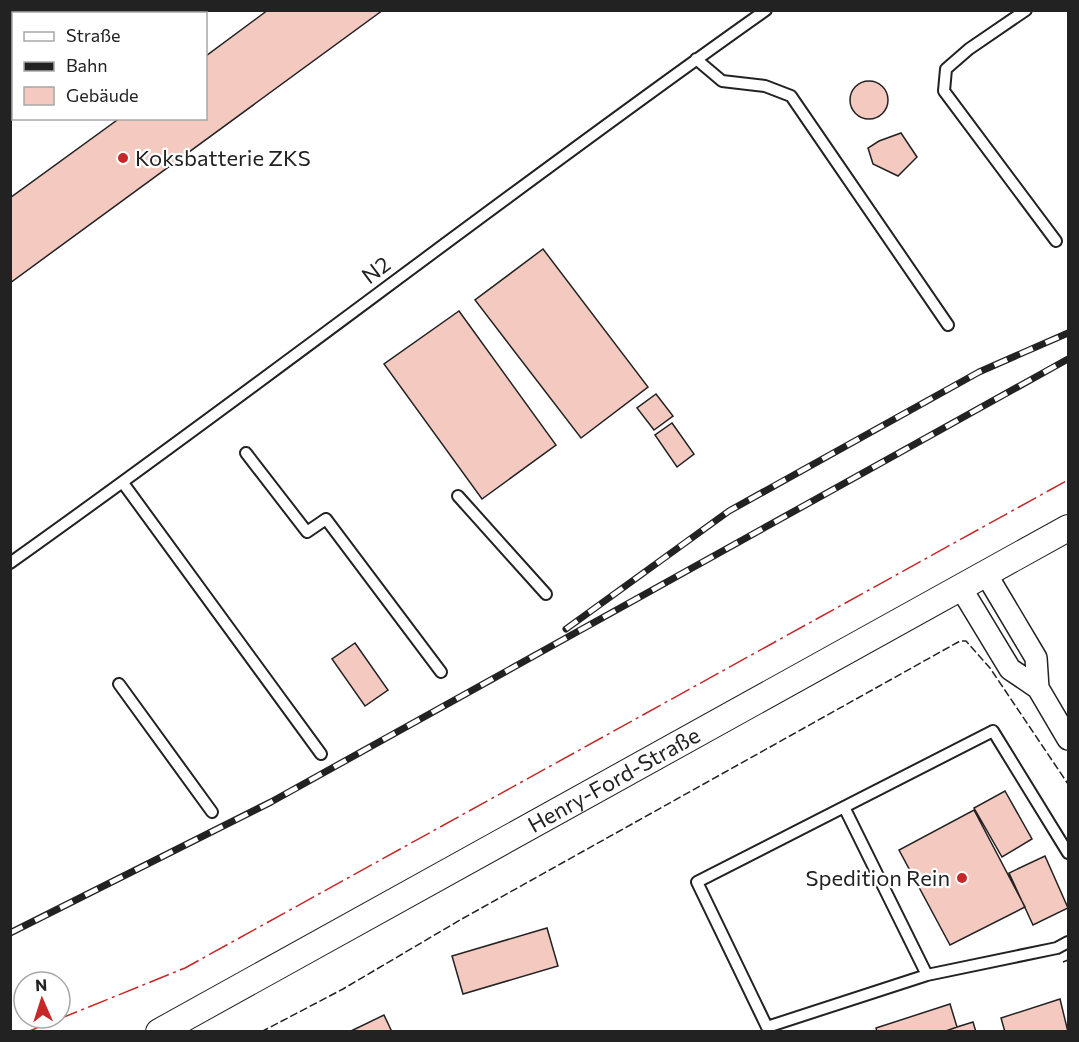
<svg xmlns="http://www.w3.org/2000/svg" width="1079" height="1042" font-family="Commissioner,sans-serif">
  <rect width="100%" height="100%" fill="#fff"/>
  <!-- building -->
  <path fill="#f3c9c0" stroke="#222" stroke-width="1.5" d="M21,10h32l-4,4h-32z
    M268,10h115l-373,273v-85l110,-80h86v-62z
    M850 100a19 19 0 1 1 38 0a19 19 0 1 1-38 0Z
    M901,133l16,24 -19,19 -25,-12 -5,-16 11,-7z
    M543,249l105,138 -67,51 -106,-138z
    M459,311l97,134 -74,54 -98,-135z
    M656,394l17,22 -19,14 -17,-22z
    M672,423l22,31 -17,13 -22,-32z
    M355,643l33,47 -23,16 -33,-47z
    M1005,791l27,48 -30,18 -28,-49z
    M974,810l51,97 -75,38 -51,-95z
    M1045,856l23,52 -35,17 -24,-52z
    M547,928l11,38 -95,28 -11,-38z
    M1060,999l8,33h-63l-4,-14z
    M950,1004l7,23 -14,5h-66l-1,-4z
    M384,1015l8,17h-43z
    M973,1022l3,10h-33l14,-5z"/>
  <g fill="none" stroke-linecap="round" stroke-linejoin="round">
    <defs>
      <path id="service" d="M1026,10l-57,39 -23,20 -2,22 112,150
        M696,59l26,22 43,5 26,10 157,229
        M246,453l61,79 19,-13 115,153
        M123,483l198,271
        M458,496l88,98
        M10,563c255,-181 501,-373 756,-553
        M119,684l93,128
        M844,807l83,168
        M1068,853l-75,-122 -296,151 70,145 160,-52 130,-27 11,-6"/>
      <path id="minor" d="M986,574l50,84 2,30
        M961,588l49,81 28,19 30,51"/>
      <g id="tertiary">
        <path id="s1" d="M159,1032l909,-504"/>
      </g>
    </defs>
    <!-- service casing -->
    <use href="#service" stroke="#222" stroke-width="14"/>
    <!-- minor casing -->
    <use href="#minor" stroke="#222" stroke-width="24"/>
    <!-- tertiary casing -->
    <use href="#tertiary" stroke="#222" stroke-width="28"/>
    <!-- service -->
    <use href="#service" stroke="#fff" stroke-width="10"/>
    <!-- minor -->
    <use href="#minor" stroke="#fff" stroke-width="21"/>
    <!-- tertiary -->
    <use href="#tertiary" stroke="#fff" stroke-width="26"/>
    <defs>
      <path id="rail" d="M566,629l163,-118 250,-139 89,-39
        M10,933l261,-131 797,-443"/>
    </defs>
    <!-- rail casing -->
    <use href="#rail" stroke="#222" stroke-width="7"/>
    <!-- rail -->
    <use href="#rail" stroke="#fff" stroke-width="4.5" stroke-dasharray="14" stroke-linecap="butt"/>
    <!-- fence -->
    <path stroke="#222" stroke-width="1.5" stroke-dasharray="8 3" stroke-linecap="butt" d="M1063,962l5,-2
      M261,1032l82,-43 117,-69 500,-279h6l24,27 78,116"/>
    <!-- power -->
    <path stroke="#c62828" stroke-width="1.5" stroke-dasharray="21 4.5 3 4.5" stroke-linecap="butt" d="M27,1032l158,-64 883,-488"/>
  </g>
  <!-- markers -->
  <g fill="#c62828" stroke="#fff" stroke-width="2">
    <circle cx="123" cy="158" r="6"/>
    <circle cx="962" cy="878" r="6"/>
  </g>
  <g text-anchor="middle" stroke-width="4.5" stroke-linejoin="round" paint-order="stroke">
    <!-- poi labels -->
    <g font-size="22" fill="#222" stroke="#fff" text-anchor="start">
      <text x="135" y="166">Koksbatterie ZKS</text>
      <text x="950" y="886" text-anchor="end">Spedition Rein</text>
    </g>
    <!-- street labels -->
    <g font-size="22" fill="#222" stroke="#fff">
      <text transform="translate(376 270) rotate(-37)" y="8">N2</text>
      <text dy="8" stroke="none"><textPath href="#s1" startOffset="520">Henry-Ford-Straße</textPath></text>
    </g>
  </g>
  <!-- border -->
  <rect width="1079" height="1042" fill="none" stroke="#222222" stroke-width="24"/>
  <!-- legend -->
  <rect x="12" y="12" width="195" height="108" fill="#ffffff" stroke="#a7a7a7" stroke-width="1.5"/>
  <rect x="24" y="32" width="30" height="9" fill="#ffffff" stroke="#a7a7a7" stroke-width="1.5"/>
  <text x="66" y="42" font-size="18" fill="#222222">Straße</text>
  <rect x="24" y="62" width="30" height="9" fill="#222222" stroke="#a7a7a7" stroke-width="1.5"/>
  <text x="66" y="72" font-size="18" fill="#222222">Bahn</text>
  <rect x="24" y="87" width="30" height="18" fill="#f3c9c0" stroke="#a7a7a7" stroke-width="1.5"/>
  <text x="66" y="102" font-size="18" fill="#222222">Gebäude</text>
  <!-- north arrow -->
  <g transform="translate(42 1000) rotate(357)"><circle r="28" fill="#ffffff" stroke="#a7a7a7" stroke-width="1.5"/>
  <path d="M0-4.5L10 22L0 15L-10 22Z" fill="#c62828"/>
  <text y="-9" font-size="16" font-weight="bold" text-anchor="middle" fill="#222222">N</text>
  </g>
</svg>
